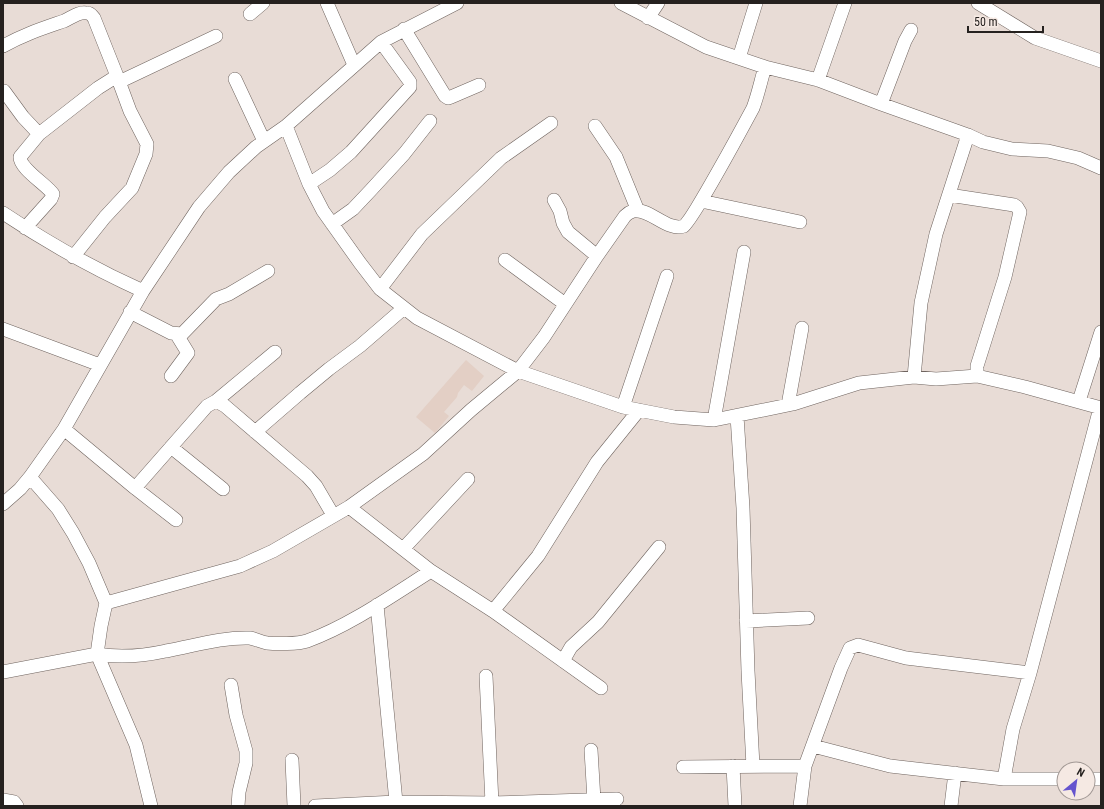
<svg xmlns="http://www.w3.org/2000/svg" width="1104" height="809" font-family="'Roboto Condensed',sans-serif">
  <rect width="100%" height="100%" fill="#e8dcd6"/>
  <!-- built -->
  <path fill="#e3cfc5" d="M466,360l18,16 -12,15 -8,-6 -6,8 -1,4 -13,15 5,4 -14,17 -19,-16z"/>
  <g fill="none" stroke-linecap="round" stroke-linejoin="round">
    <defs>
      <path id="minor" d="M327,3l27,62
        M621,3l85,44 59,20 53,13 63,24 87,31 15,7 29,7 36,2 30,7 23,10
        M978,3l57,35 66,23
        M250,14l13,-11
        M648,18l10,-15
        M404,29l41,67 3,2 3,-1 28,-12
        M3,46c22,-12 38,-17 61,-25 7,-3 15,-10 23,-8 4,0 5,3 7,5l23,58 -19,12 -59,46 -19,23c0,12 26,27 33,37l-2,5 -26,29
        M739,58l17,-55
        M235,79l29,62
        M818,80l27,-77
        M119,82l97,-46
        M4,91l19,26 16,17
        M881,104l24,-63 6,-11
        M286,126l23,58 14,27 37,52 20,26 37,29 101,53 105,36 51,10 40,3 79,-16 66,-21 55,-6 22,2 41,-3 48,11 76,21
        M595,126l21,31 22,54
        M309,184l21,-14 21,-18 59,-65v-5l-29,-40
        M949,195l65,10 3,2 3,5 -15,65 -28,89v10
        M554,200l6,11 3,12 5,9 29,24
        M701,201l99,21
        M3,213c45,30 91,56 140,78
        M332,224l21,-15 17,-18 34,-37 26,-33
        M73,257l32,-40 27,-29 14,-34 1,-10 -17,-33 -13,-35
        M505,260l60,44
        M380,289l42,-55 79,-76 50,-35
        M130,312l41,21 11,1 34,-35 13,-5 39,-23
        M3,329l97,36
        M171,376l17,-23 -11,-18
        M914,377l7,-74 15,-69 32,-99
        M216,401l9,5 82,70 9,10 17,29
        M1079,401l22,-69
        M788,405l14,-77
        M623,407l44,-131
        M737,416l6,92 5,163 5,95
        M714,420l30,-168
        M64,429l71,59 41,32
        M255,432l45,-39 29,-24 31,-23 44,-38
        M171,447l52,42
        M30,477l28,32 15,24 16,30 17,40 -5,23 -4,28 39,91 15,61
        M135,488l72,-82 9,-5 59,-49
        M3,504l17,-15 10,-12 34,-48 79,-138 56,-84 30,-35 27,-25 30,-21 95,-84 76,-39
        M349,507l82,64 62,40 108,77
        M403,549l65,-70
        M106,603l134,-37 33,-15 76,-44 74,-53 48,-44 47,-39 26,-34 53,-81 28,-40c2,-2 5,-4 8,-5 16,-4 34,21 51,15 7,-3 62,-105 69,-118 5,-13 8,-28 12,-41
        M377,605l19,197
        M493,611l45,-55 59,-94 42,-52
        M746,621l62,-3
        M563,661l8,-14 27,-25 61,-75
        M3,672l94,-18c23,4 46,2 69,-3 28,-5 55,-14 84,-13 6,1 11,4 17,5 9,1 31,1 40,-2 42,-15 86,-46 124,-70
        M486,676l6,127
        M231,685l5,30 10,36v12l-7,29 -1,14
        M813,746l77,20 114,13h60
        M591,750l3,50
        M292,760l2,46
        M733,766l2,40
        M683,767l122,-1
        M1004,779l9,-50 17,-56 70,-265
        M1088,779h13
        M3,800l11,2 3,4
        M315,806l81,-4 96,1 125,-4
        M800,806l5,-40 36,-98 9,-20 8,-3 48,13 124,15
        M951,806l4,-33"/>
    </defs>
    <!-- minor casing -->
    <use href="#minor" stroke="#6f645f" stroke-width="14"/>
    <!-- minor -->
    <use href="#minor" stroke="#fff" stroke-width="13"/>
  </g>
  <!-- border -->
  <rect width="1104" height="809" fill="none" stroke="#25211f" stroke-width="8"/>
  <!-- north arrow -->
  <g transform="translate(1076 781) rotate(29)"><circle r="19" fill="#f5e9e3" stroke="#a29995"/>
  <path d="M0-3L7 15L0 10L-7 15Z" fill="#6554ce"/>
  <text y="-6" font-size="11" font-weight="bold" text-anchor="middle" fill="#25211f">N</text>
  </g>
  <!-- scale -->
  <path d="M968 26v6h75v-6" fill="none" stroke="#25211f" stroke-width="2"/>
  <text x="974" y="26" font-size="12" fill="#25211f" stroke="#f5e9e3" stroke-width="3" paint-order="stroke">50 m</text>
</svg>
